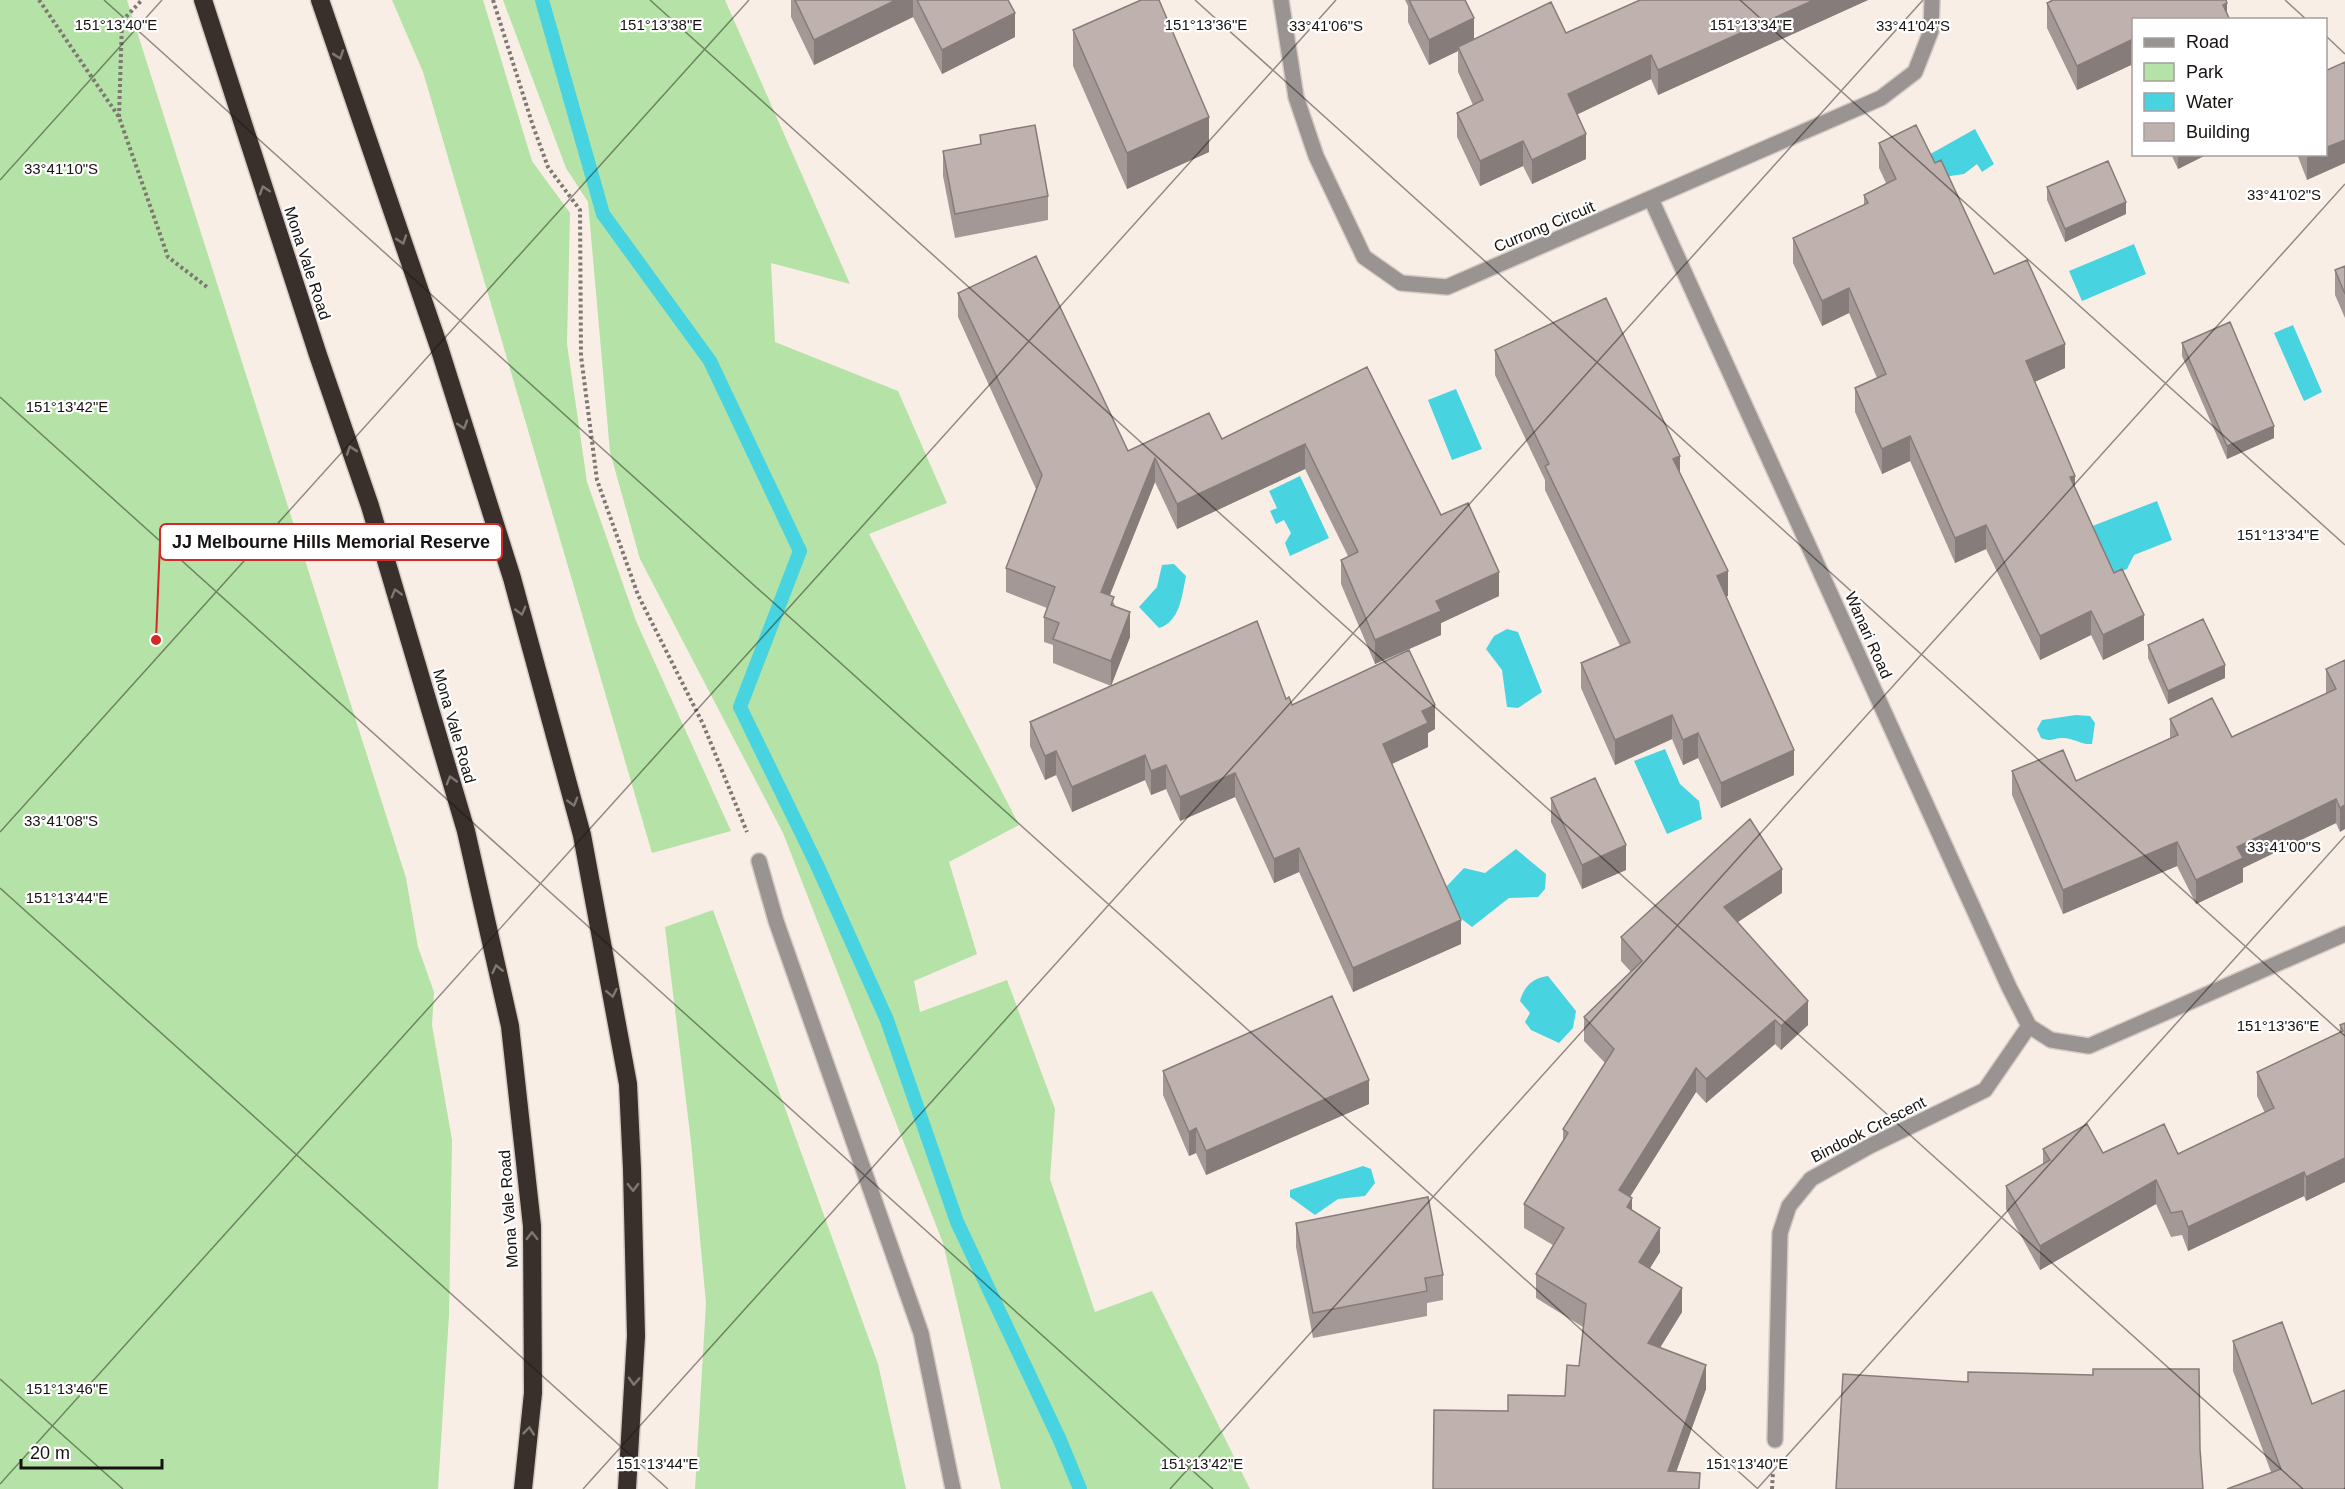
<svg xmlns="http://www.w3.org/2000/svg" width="2345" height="1489" font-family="Arial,sans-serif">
  <rect width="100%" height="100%" fill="#f9eee6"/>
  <!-- green -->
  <path fill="#b5e2a6" d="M0,0h127l279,878 12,69 16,45 -2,33 20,115 -3,175 -11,174h-438z
    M392,0h91l49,161 38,52 -3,131 20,138 49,139 95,210 -79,22 -229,-781z
    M503,0h222l125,284 -79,-21 4,79 123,49 49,112 -78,31 150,291 -70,37 28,92 -63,27 6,31 87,-32 48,129 -5,70 45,133 57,-21 98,198h-249l-58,-246 -160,-410 -143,-274 -30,-107 -22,-250 -22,-34z
    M713,910l165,454 28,125h-211l11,-186 -15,-161 -26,-215z"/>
  <!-- water -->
  <path fill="#47d4e0" d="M1975,129l19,35 -12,8 -5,-8 -13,10 -14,2 -4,5 -21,-24z
    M2134,244l12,30 -64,27 -13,-30z
    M2293,325l29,67 -18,9 -30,-68z
    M1456,389l26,60 -30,11 -24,-60z
    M1300,476l29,62 -39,18 -5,-13 6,-10 -7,-13 -8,4 -6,-13 7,-3 -8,-17z
    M2157,501l15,39 -38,15 -7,14 -26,10 -19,-49z
    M1174,564l12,12c-4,19 -6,46 -27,52l-20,-21 18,-20 5,-22z
    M1507,629l11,3 24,60 -24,16 -11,-1 -5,-37 -16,-21 8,-13z
    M2076,715l14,1 5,7 -3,21c-11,1 -20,-7 -31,-6 -10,1 -9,4 -20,0l-4,-9 5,-9z
    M1665,749l15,35 19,17 3,18 -35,15 -33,-73z
    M1516,849l30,25 -1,15 -7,8 -29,1 -37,29 -22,-17 -4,-23 18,-19 21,5z
    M1548,976l28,35 -3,17 -14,15 -28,-13 -6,-8 5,-9 -10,-12c4,-15 13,-23 28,-25z
    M1363,1166l8,3 4,14 -10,13 -27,3 -23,16 -25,-18v-7z"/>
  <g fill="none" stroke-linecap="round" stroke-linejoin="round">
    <!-- stream -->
    <path stroke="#47d4e0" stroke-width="14" d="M542,0l61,214 107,147 90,190 -60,156 77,158 70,155 70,202 102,216 21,51"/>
    <defs>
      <path id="minor" d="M1281,0l15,97 20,59 48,101 37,26 46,4 434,-189 34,-26 16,-41 1,-31
        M1651,199l358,788 20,39 22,14 38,6 256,-112
        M759,861l17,60 145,412 32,156
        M1775,1440l5,-207 9,-27 22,-27 59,-33 115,-56 44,-64"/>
      <path id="highway" d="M203,0l115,355 52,151 96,325 44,195 22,200 1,167 -10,96
        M320,0l119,347 73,231 70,257 46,249 4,85 4,167 -9,153"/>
    </defs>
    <!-- minor casing -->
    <use href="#minor" stroke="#d5cbc4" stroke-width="18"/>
    <!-- highway casing -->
    <use href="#highway" stroke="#d5cbc4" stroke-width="21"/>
    <!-- path -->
    <path stroke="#7e7772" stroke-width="4" stroke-dasharray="3 3" stroke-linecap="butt" d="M39,0l80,117 49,140 39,30
      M493,0l40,126 15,41 32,43 1,146 16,124 41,115 65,129 44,108
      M119,117l3,-96 20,-21
      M1772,1489l1,-17"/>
    <!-- minor -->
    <use href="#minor" stroke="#999491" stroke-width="15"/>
    <!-- highway -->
    <use href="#highway" stroke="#39302b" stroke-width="18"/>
  </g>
  <!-- wall -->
  <path fill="#a49896" d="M791,0h217l7,37 -73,37 -29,-57 -99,48 -23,-48z
    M1405,0h60l9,39 92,-6 74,-33h228l-210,95 -7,-16 -74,35 9,45 -54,25 -9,-18 -43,20 -23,-49v-24l16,-8 -15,-33v-21l-29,14 -21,-43v-16z
    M2047,3l86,17v51l-2,-6 -54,25 -30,-62z
    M1073,30l136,122 -82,37 -54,-123z
    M980,135l68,61v24l-93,18 -12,-62v-25l37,-7z
    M1879,143l56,20 59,111 71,94 -31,14 41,105 69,153 -41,20 -12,-25 -51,25 -54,-111 -31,14 -45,-102 -28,13 -27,-62v-24l22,-10 -28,-65 -27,13 -29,-63v-25l71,-33v-10l22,-12 -7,-15z
    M2171,154h37l-30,15z
    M2297,154h28l-18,26z
    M2047,187l79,27 -61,28 -18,-42z
    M2345,266v52l-10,-23v-25z
    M958,293l170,158 94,-12 145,-72 74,148 58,81 -58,27v12l-66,29 -34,-80v-24l7,-4 -43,-87 -128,60 -22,-47 -45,113 20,42 -19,49 -58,-23v-18l-9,-3v-25l3,-9 -41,-16v-24l30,-79 -78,-172z
    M2182,343l92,95 -47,21 -45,-103z
    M1495,350l185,123 48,123h-2l68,179 -73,33 -23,-50 -15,7 -11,-26 -57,26 -34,-77v-25l39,-17 -75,-156v-10l-50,-105z
    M2148,645l77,33 -57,26 -20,-46z
    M2345,660l-5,172 -4,-9 -93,45v14l-47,22 -19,-38 -114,48 -51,-119v-24l64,10 94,-43v-19l62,18 94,-44v-24z
    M1286,699l6,6 143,24 -7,4v14l-36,17 69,180 -108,48 -54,-120 -25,11 -39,-86 -55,24 -14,-32 -15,6 -6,-15 -73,32 -16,-37 -11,5 -15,-34v-24z
    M1551,798l75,72 -44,19 -31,-67z
    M1782,893l-44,29 70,103 -27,25 -6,-6 -69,59 -10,-11 -66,105 2,13 28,42 -11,17 33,43 -22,36 46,41 -30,83 24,17 -192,-78 57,-15 14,-30 4,-39 -47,-29v-24l17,-29 -29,-17v-24l39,-63v-12l42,-66 -21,-22v-24l47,-45 -10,-11v-24z
    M2345,1023v159l-39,19 -2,-5 -116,55 -6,-16 -11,2 -15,-33 -116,66 -34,-61v-23l37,-22v-15l60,4 75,1 87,-41 -8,-17v-24l83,-40v-7z
    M1163,1071l206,33 -163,71 -10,-22 -7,3 -26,-61z
    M1296,1223l147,52v25l-16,3v13l-114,22 -17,-91z
    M2233,1341l79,63 33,85 -74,-17 -38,-101z"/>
  <!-- shaded-wall -->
  <path fill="#867c7a" d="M896,0h17v17l-99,48v-25z
    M1814,0h54l-210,95v-25z
    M2227,3v17l-4,-15z
    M1015,13v24l-73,37v-24z
    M1474,18v25l-16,4v4l-29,14v-25z
    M2131,40v25l-54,25v-24z
    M1651,55v24l-83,40v-25z
    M1209,117v35l-82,37v-36z
    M1586,134v25l-54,25v-24z
    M2345,140v23l-38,17v-24l4,-2h14v-6z
    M1523,141v25l-43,20v-25z
    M2178,154h30l-30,15z
    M2126,202v12l-61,28v-13z
    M1849,288v25l-27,13v-25z
    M2065,344v24l-39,18v-25z
    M2274,426v12l-47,21v-13z
    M1910,436v25l-28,13v-25z
    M1305,444v25l-128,60v-25z
    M1680,456v25l-7,-22z
    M1155,458v24l-54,135v-25z
    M2075,476v24l-5,-23z
    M1986,525v24l-31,14v-25z
    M1728,571v25l-11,5v-25z
    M1499,572v24l-58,27v12l-66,29v-24l61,-39z
    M2091,611v24l-51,25v-24z
    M1130,612v25l-19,49v-25z
    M2144,615v25l-41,20v-25z
    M2225,665v13l-57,26v-13z
    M1435,705v24l-7,4v14l-45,21v-24l39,-33z
    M1672,715v24l-57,26v-25z
    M1698,733v25l-15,7v-25z
    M1794,750v25l-73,33v-25z
    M1056,751v24l-11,5v-24z
    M1145,755v25l-73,32v-25z
    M1166,765v24l-15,6v-24z
    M1235,773v24l-55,24v-24z
    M2336,799v24l-93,45v14l-47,22v-24l41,-33z
    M2345,805v24l-5,3v-24z
    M2177,842v24l-114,48v-24z
    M1626,845v25l-44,19v-24z
    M1299,848v24l-25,11v-24z
    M1782,869v24l-58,38v-24z
    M1461,920v24l-108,48v-24z
    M1808,1001v24l-27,25v-24z
    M1775,1020v24l-69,59v-24z
    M1696,1068v24l-77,122v-24z
    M1369,1080v24l-163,71v-24z
    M1196,1128v25l-7,3v-24z
    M2345,1158v24l-39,19v-24z
    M2304,1172v24l-116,55v-24z
    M2156,1180v24l-116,66v-24z
    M1632,1198v24l-5,-15z
    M1660,1228v24l-21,34v-24z
    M1682,1288v24l-34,55v-24z
    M1706,1365v24l-36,100 -2,-18z"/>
  <!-- building -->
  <path fill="#bfb1ae" stroke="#867c7a" stroke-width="1.5" d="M795,0h101l-82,40z
    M917,0h91l7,13 -73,37z
    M1141,0h18l50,117 -82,36 -54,-123z
    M1409,0h56l9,18 -45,22z
    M1640,0h174l-156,70 -7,-15 -83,39 18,40 -54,26 -9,-19 -43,20 -23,-48 26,-13 -25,-53 93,-45 15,31z
    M2053,0h173l1,3 -4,2 7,15h-97v26l-2,-6 -54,26 -30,-63z
    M2345,62v78l-20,8v-77z
    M1035,125l13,71 -93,18 -12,-63 38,-7 -1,-9z
    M1916,125l19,38 6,-3 53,114 33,-14 38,84 -39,17 49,115 -5,1 44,96 8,-4 22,46 -41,20 -12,-24 -51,25 -54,-111 -31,13 -45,-102 -28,13 -27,-61 31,-14 -37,-86 -27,13 -29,-63 75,-35 -4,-8 32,-16 -17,-36z
    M2108,161l18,41 -61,27 -18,-42z
    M1036,256l92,195 81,-38 13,26 145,-72 74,148 27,-12 31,69 -63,29 5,10 -66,29 -34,-80 17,-8 -53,-108 -128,60 -22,-46 -54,134 13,5 -3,8 19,7 -19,49 -58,-22 6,-16 -15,-6 11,-30 -49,-19 36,-93 -84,-182z
    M2345,266v28l-10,-24z
    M1606,298l74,158 -7,3 55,112 -11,5 77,174 -73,33 -23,-50 -15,7 -11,-25 -57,25 -34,-77 49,-21 -85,-176 4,-2 -54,-114z
    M2230,322l44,104 -47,20 -45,-103z
    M2203,619l22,46 -57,26 -20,-46z
    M1257,621l29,78 3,-2 3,8 117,-55 26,55 -13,6 6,12 -45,21 78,176 -108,48 -54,-120 -25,11 -39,-86 -55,24 -14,-32 -15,6 -6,-16 -73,32 -16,-36 -11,5 -15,-34z
    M2345,660v145l-5,3 -4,-9 -99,48 6,11 -47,22 -19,-38 -114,48 -51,-119 51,-21 13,31 102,-46 -8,-16 42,-21 20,39 104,-48 -10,-20z
    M1595,778l31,67 -44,20 -31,-67z
    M1750,819l32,50 -58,38 84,94 -27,25 -6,-6 -69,59 -10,-11 -77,122 13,8 -5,9 33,21 -21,34 43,26 -34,55 58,22 -38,106 32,2 -1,16h-266l1,-79 74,1v-16l57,1 2,-31 12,1 7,-62 -50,-30 28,-46 -40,-24 44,-71 -5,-4 51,-80 -30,-32 58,-56 -21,-24z
    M1332,996l37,84 -163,71 -10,-23 -7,4 -26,-61z
    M2345,1023v135l-39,19 -2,-5 -116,55 -6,-16 -11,2 -15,-33 -116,66 -34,-60 44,-26 -7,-11 44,-25 16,29 61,-29 14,30 96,-46 -17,-36 86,-41 -3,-6z
    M1428,1197l15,78 -18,3 2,13 -114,22 -17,-90z
    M2282,1322l30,82 33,-14v99h-118l54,-20 -48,-128z
    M2093,1369h106l1,80 3,40h-367l7,-115 125,8v-10l125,3z"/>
  <!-- one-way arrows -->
  <defs><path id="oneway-chevron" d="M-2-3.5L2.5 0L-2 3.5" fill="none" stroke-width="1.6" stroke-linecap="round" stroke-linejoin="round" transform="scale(1.5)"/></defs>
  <g stroke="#7e7875">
    <use href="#oneway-chevron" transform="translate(339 55) rotate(71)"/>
    <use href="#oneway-chevron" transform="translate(264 190) rotate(-108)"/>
    <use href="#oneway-chevron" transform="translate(402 240) rotate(71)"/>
    <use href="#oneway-chevron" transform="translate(463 425) rotate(72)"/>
    <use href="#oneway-chevron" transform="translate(351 450) rotate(-109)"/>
    <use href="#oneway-chevron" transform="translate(396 593) rotate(-106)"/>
    <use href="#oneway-chevron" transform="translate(521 611) rotate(75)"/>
    <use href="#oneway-chevron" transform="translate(451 780) rotate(-106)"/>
    <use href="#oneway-chevron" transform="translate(573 802) rotate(74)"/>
    <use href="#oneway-chevron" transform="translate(497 969) rotate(-103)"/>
    <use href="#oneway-chevron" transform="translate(612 993) rotate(79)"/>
    <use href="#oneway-chevron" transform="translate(633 1187) rotate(89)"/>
    <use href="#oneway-chevron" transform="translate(532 1236) rotate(-91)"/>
    <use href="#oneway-chevron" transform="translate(634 1381) rotate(93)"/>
    <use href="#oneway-chevron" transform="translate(529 1431) rotate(-84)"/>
  </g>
  <!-- ticks -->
  <path fill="none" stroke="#161210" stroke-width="1.5" stroke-opacity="0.45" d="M104,0l1654,1489M650,0l1653,1489M1195,0l1150,1036M1740,0l605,545M2285,0l22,20M2326,36l19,18M0,180l162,-180M0,397l1213,1092M0,832l749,-832M0,888l668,601M0,1379l123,110M0,1484l1336,-1484M583,1489l1340,-1489M1170,1489l1175,-1305M1757,1489l588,-653M2344,1489l1,-1"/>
  <g text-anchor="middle" stroke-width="4.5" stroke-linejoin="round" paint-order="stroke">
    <!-- street labels -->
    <g font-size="16" fill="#161210" stroke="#fff">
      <text transform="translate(1544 226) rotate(-23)" y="6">Currong Circuit</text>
      <text transform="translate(308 263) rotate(72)" y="6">Mona Vale Road</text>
      <text transform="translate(1869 635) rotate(66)" y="6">Wanari Road</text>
      <text transform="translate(455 726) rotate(74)" y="6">Mona Vale Road</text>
      <text transform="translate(1868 1129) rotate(-27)" y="6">Bindook Crescent</text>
      <text transform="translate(508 1209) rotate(-94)" y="6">Mona Vale Road</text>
    </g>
  </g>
  <g font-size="15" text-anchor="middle" fill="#161210" stroke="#fff" stroke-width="4.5" stroke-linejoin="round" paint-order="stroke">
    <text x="1751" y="30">151°13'34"E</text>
    <text x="116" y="30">151°13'40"E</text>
    <text x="661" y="30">151°13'38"E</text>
    <text x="1206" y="30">151°13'36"E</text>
    <text x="1326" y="31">33°41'06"S</text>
    <text x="1913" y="31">33°41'04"S</text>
    <text x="61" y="174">33°41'10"S</text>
    <text x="2284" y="200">33°41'02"S</text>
    <text x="67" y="412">151°13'42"E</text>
    <text x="2278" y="540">151°13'34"E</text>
    <text x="61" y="826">33°41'08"S</text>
    <text x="2284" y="852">33°41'00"S</text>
    <text x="67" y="903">151°13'44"E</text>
    <text x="2278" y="1031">151°13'36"E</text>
    <text x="67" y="1394">151°13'46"E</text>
    <text x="657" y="1469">151°13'44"E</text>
    <text x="1202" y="1469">151°13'42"E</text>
    <text x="1747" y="1469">151°13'40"E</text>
  </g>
  <!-- callouts -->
  <path fill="none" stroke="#d62828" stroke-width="2" d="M156 640L160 542"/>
  <circle fill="#d62828" stroke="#fff" stroke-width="2" cx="156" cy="640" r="6"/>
  <rect fill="#fff" stroke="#d62828" stroke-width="2" x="160" y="524" width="342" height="36" rx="6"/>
  <g font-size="18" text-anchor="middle" font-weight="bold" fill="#161210">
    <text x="331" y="548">JJ Melbourne Hills Memorial Reserve</text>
  </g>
  <!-- legend -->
  <rect x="2132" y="18" width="195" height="138" fill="#ffffff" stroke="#a2a09f" stroke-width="1.5"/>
  <rect x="2144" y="38" width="30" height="9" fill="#999491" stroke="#a2a09f" stroke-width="1.5"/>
  <text x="2186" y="48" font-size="18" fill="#161210">Road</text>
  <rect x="2144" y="63" width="30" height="18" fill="#b5e2a6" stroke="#a2a09f" stroke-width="1.5"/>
  <text x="2186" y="78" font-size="18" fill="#161210">Park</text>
  <rect x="2144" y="93" width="30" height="18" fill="#47d4e0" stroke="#a2a09f" stroke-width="1.5"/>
  <text x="2186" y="108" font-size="18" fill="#161210">Water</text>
  <rect x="2144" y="123" width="30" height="18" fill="#bfb1ae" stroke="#a2a09f" stroke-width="1.5"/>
  <text x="2186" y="138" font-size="18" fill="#161210">Building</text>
  <!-- scale -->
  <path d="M21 1459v9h141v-9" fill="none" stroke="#161210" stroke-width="3"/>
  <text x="30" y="1459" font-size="18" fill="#161210" stroke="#ffffff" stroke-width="4.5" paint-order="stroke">20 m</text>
</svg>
